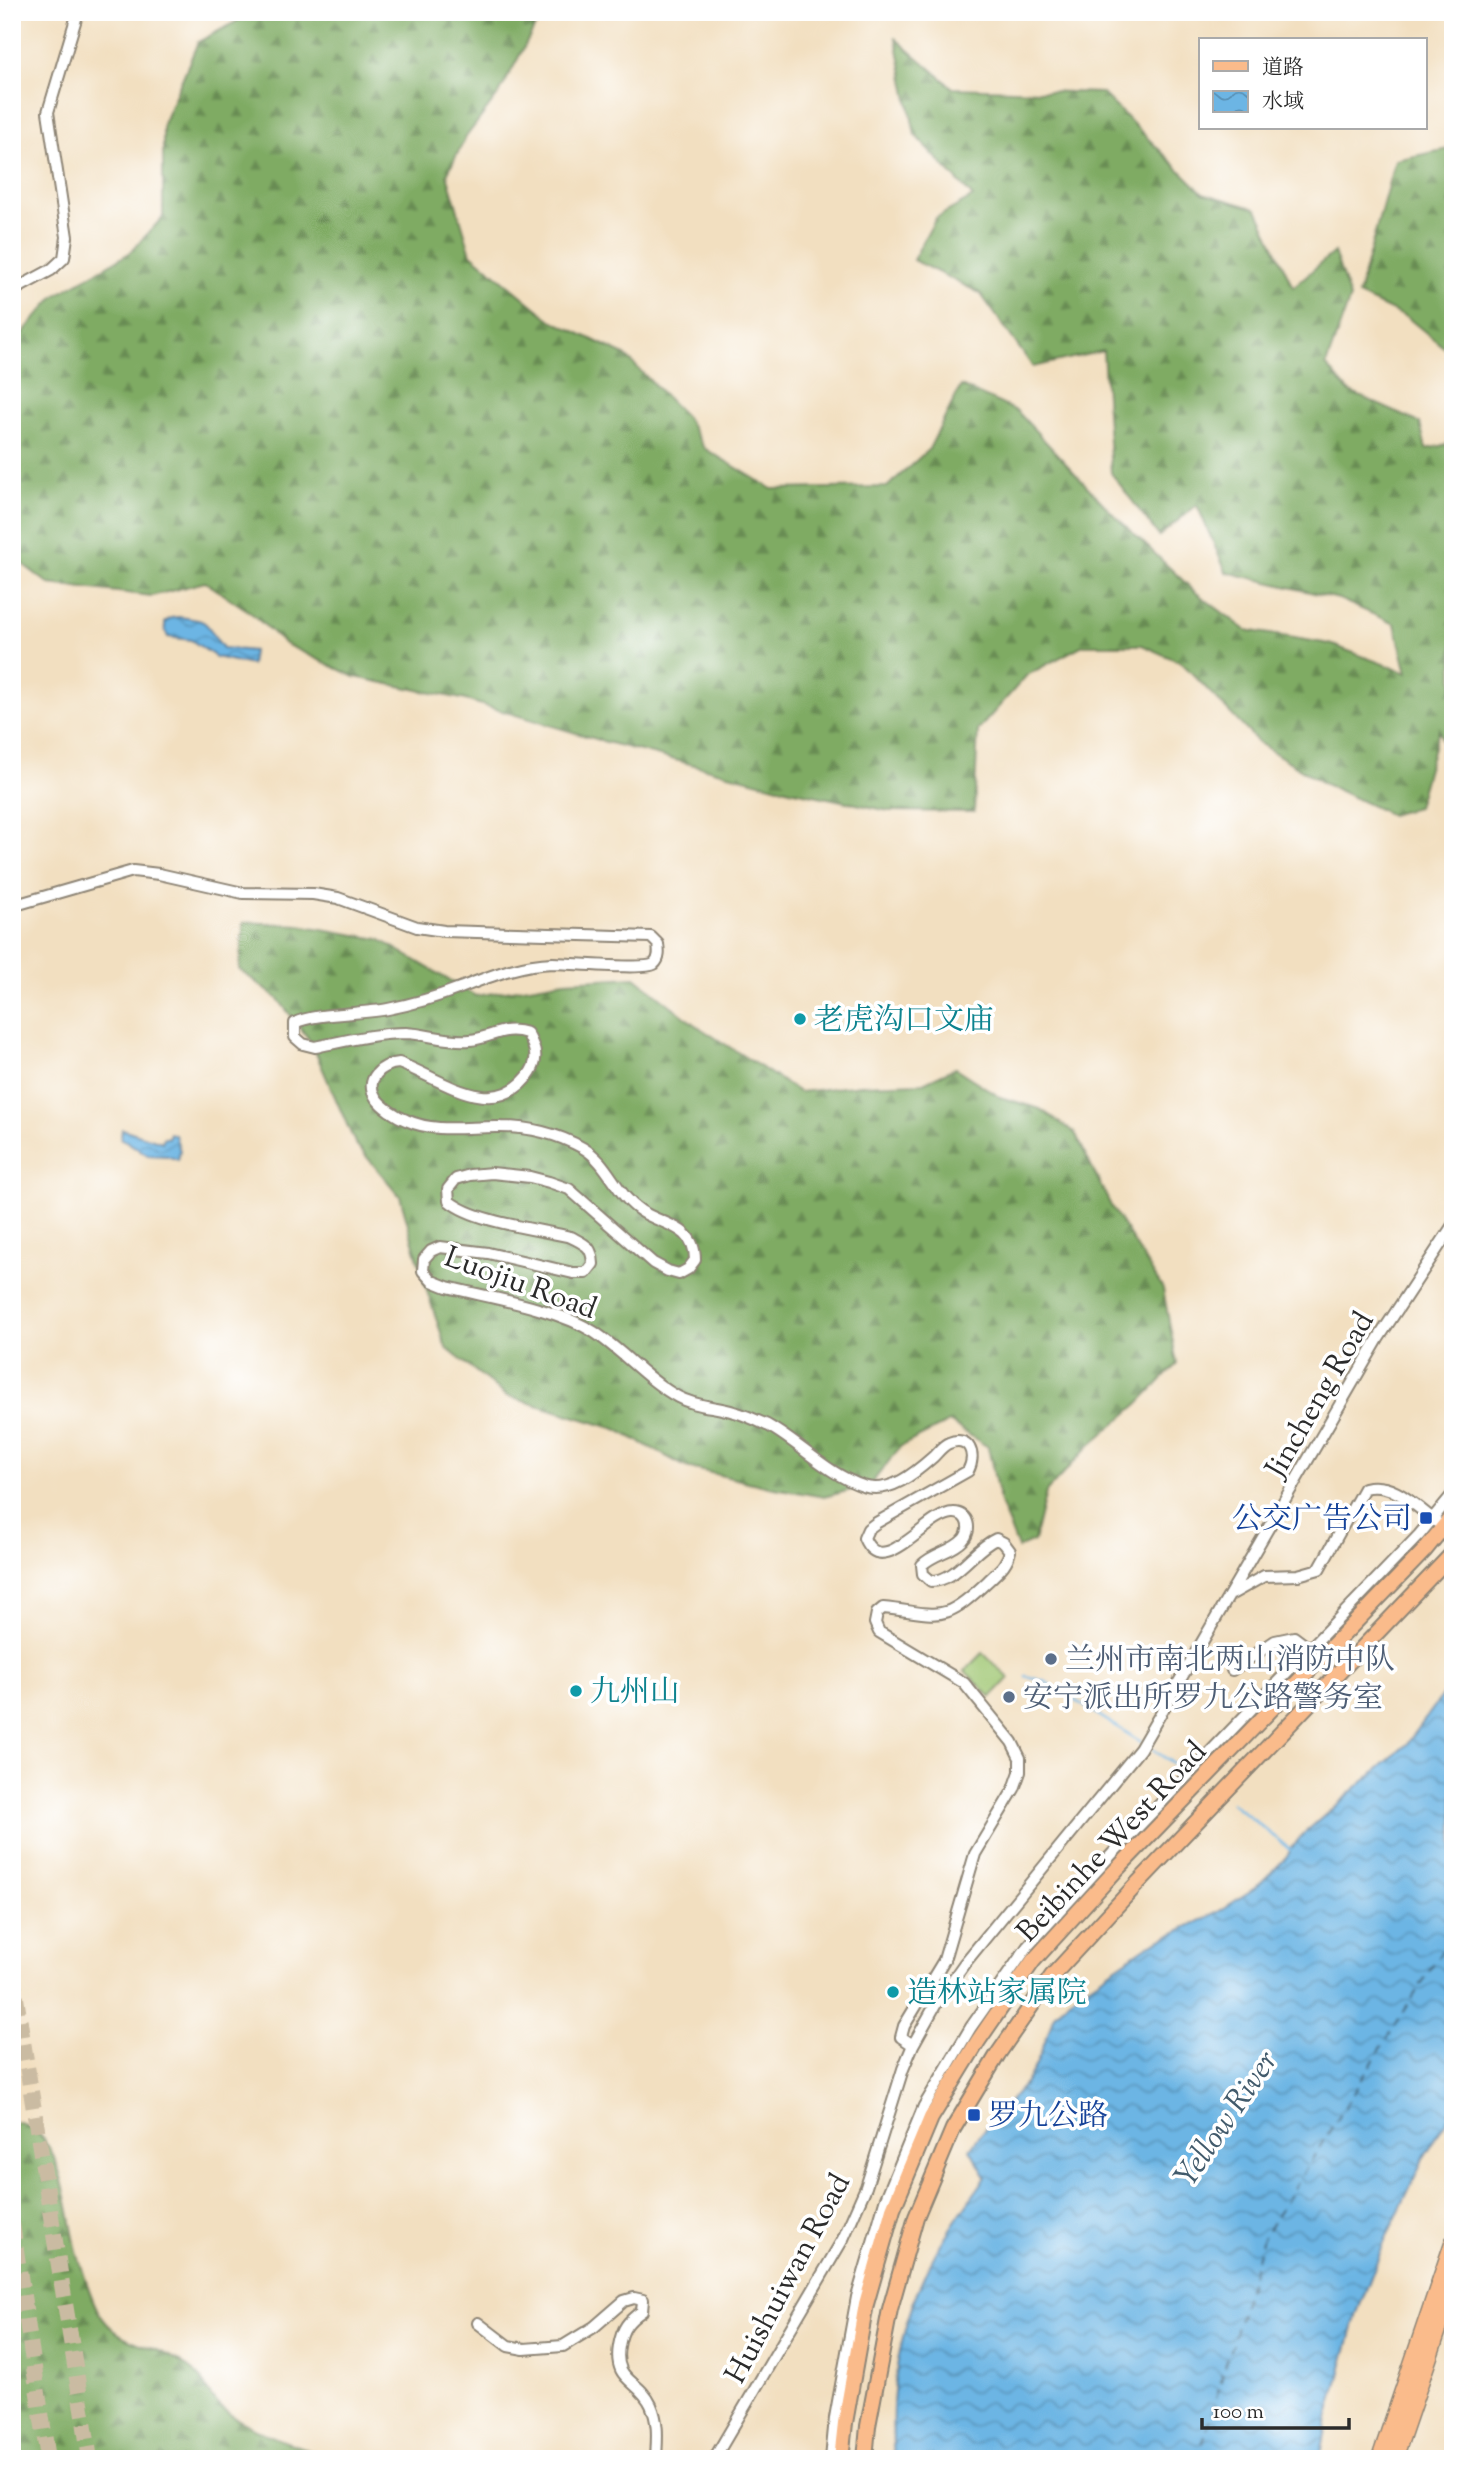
<svg xmlns="http://www.w3.org/2000/svg" width="1465" height="2471" font-family="'Sorts Mill Goudy','Noto Serif SC',serif">
  <defs>
    <pattern id="forest-firs" width="22" height="20" patternUnits="userSpaceOnUse" patternTransform="scale(1.75)"><rect width="22" height="20" fill="#7fab63"/><path d="M5 1l3.5 6h-7zM16 11l3.5 6h-7z" fill="#688b52"/></pattern>
    <pattern id="water-waves" width="16" height="10" patternUnits="userSpaceOnUse" patternTransform="scale(1.75)"><rect width="16" height="10" fill="#6cb5e4"/><path d="M0 5q4-4 8 0t8 0" fill="none" stroke="#5993b9"/></pattern>
  </defs>
  <rect width="100%" height="100%" fill="#fff"/>
  <filter id="ink" filterUnits="userSpaceOnUse"><feTurbulence type="fractalNoise" baseFrequency=".0143" numOctaves="2"/><feDisplacementMap in="SourceGraphic" scale="14" xChannelSelector="R" yChannelSelector="G"/><feConvolveMatrix kernelMatrix="1 2 1 2 8 2 1 2 1" color-interpolation-filters="sRGB"/></filter>
  <filter id="wash" filterUnits="userSpaceOnUse"><feTurbulence type="fractalNoise" baseFrequency=".00686" numOctaves="4" result="noise"/><feDisplacementMap in="SourceGraphic" scale="28" xChannelSelector="R" yChannelSelector="G"/><feGaussianBlur stdDeviation="1.57" result="paint"/><feColorMatrix in="noise" values="0 0 0 0 0 0 0 0 0 0 0 0 0 0 0 0 0 1.4 0 .05"/><feComposite in="paint" operator="in"/></filter>
  <g filter="url(#wash)">
    <rect width="100%" height="100%" fill="#f2dfc0"/>
    <!-- forest -->
    <path fill="url(#forest-firs)" stroke="#556b47" stroke-width="2" d="M254,12h289l-43,80 -34,45 -19,37 24,80 80,66 74,35 61,62 18,31 68,41 115,-2 42,-38 32,-63 56,25 95,102 82,78 52,39 84,14 77,29 -12,-49 -56,-25 -113,-27 -29,-67 -38,31 -48,-63 -8,-122 -70,16 -53,-74 -67,-33 23,-42 37,-21 -58,-62 -19,-96 57,49 149,5 101,100 54,16 36,78 41,-35 16,46 -24,67 22,26 72,32 6,26 27,-6v333l-14,-47 -22,78 -26,8 -68,-32 -64,-40 -77,-80 -40,-18h-59l-56,30 -49,55 -4,82 -85,-1 -99,-21 -184,-48 -144,-43 -107,-22 -70,-33 -35,-32 -45,-30 -53,14 -103,-12 -37,-28v-211l43,-49 76,-44 32,-35v-93l35,-82z
      M1453,148v207l-45,-37 -50,-23 37,-135z
      M244,922l55,3 80,14 97,57 89,-15 70,-4 59,47 105,68 62,-7 62,-2 32,-15 45,29 40,12 35,24 36,73 52,83 14,75 -39,40 -49,42 -43,46 -12,49 -16,7 -18,-45 -12,-56 -39,-25 -48,24 -31,39 -46,12 -55,-10 -83,-20 -70,-38 -109,-33 -61,-48 -20,-60 -26,-92 -45,-53 -44,-101 -33,-43 -39,-30z
      M12,2122c51,2 55,92 65,129 5,18 12,42 21,60 19,33 46,30 75,47 7,4 16,9 22,15 10,9 14,25 25,34 34,27 76,38 116,52h-324z"/>
    <!-- pitch -->
    <path fill="#9fc671" stroke="#65784e" stroke-width="2" d="M983,1653l26,25 -18,19 -26,-26z"/>
    <!-- water -->
    <path fill="url(#water-waves)" stroke="#4c7088" stroke-width="2" d="M178,617c38,4 24,6 45,31l30,3 -2,14 -35,-8 -25,-17 -23,-3 -3,-7v-8l6,-4z
      M122,1129l40,13 2,-5 4,1 2,-5 5,2 5,16 -2,9 -11,-4 -19,-1 -27,-17z
      M1453,1681v429l-29,47 -39,84 -28,72 -29,106 -8,40h-426c-7,-79 10,-158 53,-225 12,-20 26,-38 39,-57l-16,-28 17,-23 39,-43 10,-18 19,-50 14,-16 78,-53 71,-34 37,-24 29,-28 17,-24 106,-92z"/>
    <g fill="none" stroke-linecap="round" stroke-linejoin="round">
      <!-- stream -->
      <path stroke="#6cb5e4" stroke-width="2.5" d="M1026,1676l20,6 95,60
        M1147,1746l38,25
        M1232,1803l60,48"/>
      <!-- ferry -->
      <path stroke="#425b6c" stroke-width="2" stroke-dasharray="9 7" stroke-linecap="butt" d="M1198,2459l65,-221 190,-305"/>
    </g>
  </g>
  <g filter="url(#ink)">
    <g fill="none" stroke-linecap="round" stroke-linejoin="round">
      <!-- highway-tunnel -->
      <path stroke="#cabba2" stroke-width="16" stroke-dasharray="16 8" stroke-linecap="butt" d="M12,1973l78,486
        M12,2224l36,235"/>
      <defs>
        <path id="minor" d="M12,291l39,-21 13,-12 3,-21 -19,-125 30,-100
          M12,906l121,-35 26,3 84,19 70,1 25,4 79,29 27,4 207,6 7,7c1,7 2,15 -4,20 -9,6 -85,-1 -101,-1 -34,1 -62,13 -93,25 -23,9 -47,16 -72,21 -25,5 -75,4 -93,14v14l8,7 12,3c30,-6 61,-14 91,-14 21,1 42,9 64,7 22,-2 33,-15 57,-7 9,16 13,28 0,44 -36,44 -87,1 -128,-14 -17,1 -36,17 -23,35 6,9 20,18 30,22 31,14 63,6 95,7 29,0 57,7 82,21 26,15 33,47 58,63 23,15 54,14 54,49l-7,9 -9,5 -11,-3 -15,-8 -84,-74 -20,-7 -19,-5 -38,-4 -22,2 -14,4 -8,10 1,12c25,21 88,28 122,36 15,8 21,9 22,27l-7,9h-13l-85,-20 -48,-6 -9,4 -7,8 -1,12 9,10 15,6c44,11 109,21 147,45 29,19 53,48 84,65 18,10 37,9 56,15 12,3 24,9 35,14 32,18 58,48 94,60 26,9 52,-13 70,-29 5,-5 10,-12 16,-14 20,-8 28,11 19,28l-92,52 -8,6 -4,9c19,44 62,-24 89,-25 16,-1 19,18 10,27 -11,12 -29,13 -41,25l1,9 8,7c26,0 42,-32 65,-42l8,4 6,8c-3,14 -12,20 -22,30 -46,44 -47,33 -105,27l-6,5 -2,10 4,9 85,51 48,59 8,16v14l-6,17 -39,65 -31,106 -40,66 -3,11 12,8
          M1232,1594l32,-18 34,-1 21,-6 45,-81c30,-7 51,18 74,35
          M1232,1670l43,-29 19,-4 16,12
          M478,2323l30,23 16,3 39,-3 31,-19 30,-26 10,-3 9,2 -1,11c-14,10 -20,17 -23,35 -6,36 20,33 32,59 8,18 6,34 5,54
          M714,2459l129,-220 23,-52 37,-118 10,-24 24,-43 27,-38 176,-215 238,-410 75,-114
          M831,2459l4,-41 22,-121 28,-96 39,-95 47,-79 57,-81 85,-93 306,-318 34,-41"/>
        <path id="major" d="M841,2459l4,-36 21,-119 27,-95 38,-91 47,-77 55,-80 84,-92 307,-318 29,-36
          M865,2459l3,-33 22,-117 26,-92 37,-88 45,-75 54,-78 83,-90 318,-333"/>
        <path id="highway" d="M1380,2459l73,-216
          M1394,2459l59,-173"/>
      </defs>
      <!-- minor casing -->
      <use href="#minor" stroke="#8e8576" stroke-width="14"/>
      <!-- major casing -->
      <use href="#major" stroke="#8e8576" stroke-width="18"/>
      <!-- highway casing -->
      <use href="#highway" stroke="#8e8576" stroke-width="19"/>
      <!-- minor -->
      <use href="#minor" stroke="#fff" stroke-width="10"/>
      <!-- major -->
      <use href="#major" stroke="#fabb8b" stroke-width="14"/>
      <!-- highway -->
      <use href="#highway" stroke="#fabb8b" stroke-width="16"/>
    </g>
  </g>
  <!-- markers -->
  <g fill="#0f9aa8" stroke="#fff" stroke-width="2.5">
    <circle cx="800" cy="1019" r="7"/>
    <circle cx="576" cy="1691" r="7"/>
    <circle cx="893" cy="1992" r="7"/>
  </g>
  <g fill="#1a4fb4" stroke="#fff" stroke-width="2.5">
    <rect x="1419" y="1511" width="14" height="14" rx="3.5"/>
    <rect x="967" y="2108" width="14" height="14" rx="3.5"/>
  </g>
  <g fill="#5c6f8a" stroke="#fff" stroke-width="2.5">
    <circle cx="1051" cy="1659" r="7"/>
    <circle cx="1009" cy="1697" r="7"/>
  </g>
  <g text-anchor="middle" stroke-width="7" stroke-linejoin="round" paint-order="stroke">
    <!-- culture labels -->
    <g font-size="30" fill="#0d838f" stroke="#fff" text-anchor="start">
      <text x="814" y="1029">老虎沟口文庙</text>
      <text x="590" y="1701">九州山</text>
      <text x="907" y="2002">造林站家属院</text>
    </g>
    <!-- street labels -->
    <g font-size="30" fill="#2b2b2b" stroke="#fff">
      <text transform="translate(521 1282) rotate(20)" y="10">Luojiu Road</text>
      <text transform="translate(1319 1394) rotate(-60)" y="10">Jincheng Road</text>
      <text transform="translate(1111 1841) rotate(-47)" y="10">Beibinhe West Road</text>
      <text transform="translate(787 2278) rotate(-62)" y="10">Huishuiwan Road</text>
    </g>
    <!-- transit labels -->
    <g font-size="30" fill="#164399" stroke="#fff" text-anchor="end">
      <text x="1412" y="1528">公交广告公司</text>
      <text x="988" y="2125" text-anchor="start">罗九公路</text>
    </g>
    <!-- service labels -->
    <g font-size="30" fill="#4e5e75" stroke="#fff" text-anchor="start">
      <text x="1065" y="1669">兰州市南北两山消防中队</text>
      <text x="1023" y="1707">安宁派出所罗九公路警务室</text>
    </g>
    <!-- water labels -->
    <g font-size="32" font-style="italic" fill="#425b6c" stroke="#fff">
      <text transform="translate(1225 2118) rotate(-56)" y="11">Yellow River</text>
    </g>
  </g>
  <!-- margin -->
  <rect width="1465" height="2471" fill="none" stroke="#fff" stroke-width="42"/>
  <!-- legend -->
  <rect x="1199" y="38" width="228" height="91" fill="#ffffff" stroke="#aaaaaa" stroke-width="2"/>
  <rect x="1213" y="61" width="35" height="10" fill="#fabb8b" stroke="#aaaaaa" stroke-width="2"/>
  <text x="1262" y="74" font-size="21" fill="#2b2b2b">道路</text>
  <rect x="1213" y="91" width="35" height="21" fill="url(#water-waves)" stroke="#aaaaaa" stroke-width="2"/>
  <text x="1262" y="108" font-size="21" fill="#2b2b2b">水域</text>
  <!-- scale -->
  <path d="M1202 2418v10h147v-10" fill="none" stroke="#2b2b2b" stroke-width="3.5"/>
  <text x="1213" y="2418" font-size="21" fill="#2b2b2b" stroke="#ffffff" stroke-width="5" paint-order="stroke">100 m</text>
</svg>
